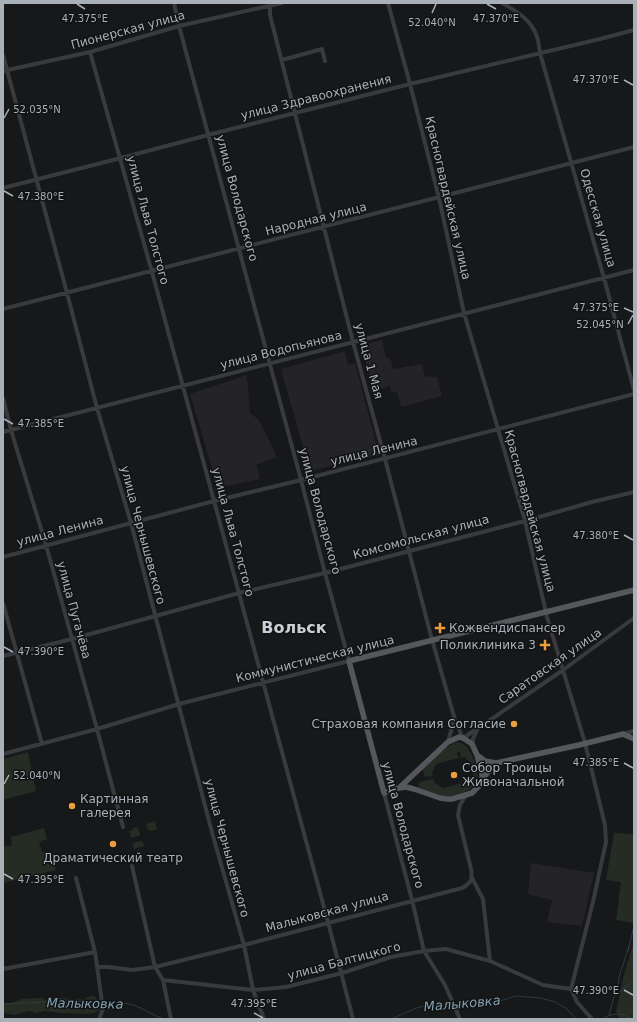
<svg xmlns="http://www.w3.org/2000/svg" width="637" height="1022" font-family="'DejaVu Sans',sans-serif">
  <rect width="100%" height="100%" fill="#171819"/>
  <!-- built -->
  <path fill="#242426" d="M382,340l4,17 5,3 2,9 29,-5 3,13 7,-1 1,1h4l5,19 -41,11 -4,-16 -6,2 -1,-7 -17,5 -11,-46z
    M345,351l3,14 7,-2 24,92 -69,16 -29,-102z
    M247,375l3,38 9,7 18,37 -21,8 4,14 -42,9 -28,-94z
    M531,863l63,10 -12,53 -35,-4 5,-22 -24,-6z"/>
  <!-- green -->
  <path fill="#242c24" d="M458,742c3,1 6,2 8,4 7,7 15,30 10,39 -4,5 -22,11 -29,11 -9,0 -22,-6 -30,-9l3,-5 13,-3 2,4 8,5 27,-7 6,-14 -12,-10 -3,1 -1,-3h1l-2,-4 -2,1v3h1l1,3 -23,6 -4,9 1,3 -7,1 -3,-2 2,-2 -3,-3c11,-11 22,-24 36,-28z
    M28,752l8,39 -33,9v-41z
    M155,821l2,9 -7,1 -2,-1 -2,-6z
    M138,827l2,7 -1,2 -8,2 -2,-7 4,-1 -1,-2z
    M44,828l3,11 -8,3 3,10 8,-1 6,19 -53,13v-37h9l-1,-9z
    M614,833l20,1v89l-18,-3 5,-38 -15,-2z
    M141,841l2,1 1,4 -10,3 -2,-6z
    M634,942v77h-14l-4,-8 8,-37z
    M92,996h2l5,4 2,7 -2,4 -5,2 -8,1 -25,-1 -17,-2 -8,2 -7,-2 -14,4 -12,-2v-10h8l11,-4 19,-1 6,2 10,-3 14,2h12z"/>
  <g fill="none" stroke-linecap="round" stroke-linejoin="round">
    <!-- stream -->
    <path stroke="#303a3f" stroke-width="1" d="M630,943l4,-17
      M629,949l-1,2 1,-5
      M617,994l2,-17 11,-34
      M104,1002c9,1 20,0 29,3 11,3 20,11 31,14
      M3,1004l43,-2h55
      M455,1006l9,-3 36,-2 16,-5 24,2 15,4 12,7 9,10
      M609,1015l5,-19 20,-15
      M391,1019c13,-5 27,-14 42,-14 6,0 11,2 16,2h3
      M602,1019c10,-6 20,-7 30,0"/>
    <!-- minor -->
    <path stroke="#393a3e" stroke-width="4" d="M270,3v12l83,327 32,117 46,177 24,84 8,18 14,-9 86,-59 71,-52
      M388,3l22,81 29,114 25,115 61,208 22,96 38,126 20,82 1,17 -13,60 -22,87 6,13 15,17
      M502,3c14,8 30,17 35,34 2,5 2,11 3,16l64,225 30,112
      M90,52l62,220 176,650 25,97
      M3,55l64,238 30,115 34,115 82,313 31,109 9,45 8,21 3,8
      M282,60l40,-11 3,12
      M3,71l87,-19 89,-26 103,-23
      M3,188l118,-30 87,-23 202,-51 190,-45 34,-9
      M3,309l631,-162
      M3,398l8,32 35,115 51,184 26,98
      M3,432l631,-162
      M3,557l211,-56 87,-21 333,-86
      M3,603l39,141
      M3,656l69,-17 167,-46 86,-20 200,-52 67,-19 42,-10
      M623,734l11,-3
      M448,742l6,-22
      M472,744l1,-5 4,-9
      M3,754l94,-25 82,-25 170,-43 -24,-88 -24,-93 -122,-454 -5,-23
      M384,793l28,107 12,51 21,34 15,34
      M132,866l23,101 8,13 8,39
      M76,878l19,74 8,57 -4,10
      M472,878l11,21 7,62
      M97,967h11l25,3 22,-3 89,-22 218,-57c9,-5 11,-8 9,-19l-13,-54 2,-10 6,-10
      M3,969l92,-17
      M163,980l90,10 33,-3 56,-14 49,-16 33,-6 22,-2 44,12 53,24 28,4"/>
    <!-- major -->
    <path stroke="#55575d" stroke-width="5.5" d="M477,755l8,6 11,2 83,-18 44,-11 11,5
      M482,779l14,-16
      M399,788l49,-46 11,-5 4,1 9,6 5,11 5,19v5l-2,6 -8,8 -20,6h-5l-7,-1 -26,-9 -8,-2 -7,1 -15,5 -35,-132 285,-71"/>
  </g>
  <!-- ticks -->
  <path fill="none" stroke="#aab0b8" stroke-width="1.5" d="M77,4l8,5M487,4l9,5M432,13l4,-9M624,80l9,5M4,118l5,-9M4,191l9,5M624,308l9,4M628,324l5,-9M4,419l9,5M624,535l9,5M4,647l9,5M624,763l9,5M4,784l5,-9M4,874l9,5M624,990l9,5M254,1013l9,5"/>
  <!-- markers -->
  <g fill="#e99f40" stroke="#121314" stroke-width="1.5">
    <path d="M438 622h4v4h4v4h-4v4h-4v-4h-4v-4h4z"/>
    <path d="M543 639h4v4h4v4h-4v4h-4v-4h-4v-4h4z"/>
    <circle cx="514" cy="724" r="4"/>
    <circle cx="454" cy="775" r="4"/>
    <circle cx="72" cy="806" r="4"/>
    <circle cx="113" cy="844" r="4"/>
  </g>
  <g text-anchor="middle" stroke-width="3" stroke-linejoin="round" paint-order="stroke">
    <!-- street labels -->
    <g font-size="12" fill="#aab0b8" stroke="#121314">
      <text transform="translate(128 30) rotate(-15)" y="4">Пионерская улица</text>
      <text transform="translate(316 97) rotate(-14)" y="4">улица Здравоохранения</text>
      <text transform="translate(237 198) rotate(75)" y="4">улица Володарского</text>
      <text transform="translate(448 198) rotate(77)" y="4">Красногвардейская улица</text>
      <text transform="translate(598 218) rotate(74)" y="4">Одесская улица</text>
      <text transform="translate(316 219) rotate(-14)" y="4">Народная улица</text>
      <text transform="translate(148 220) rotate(75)" y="4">улица Льва Толстого</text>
      <text transform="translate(281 350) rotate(-14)" y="4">улица Водопьянова</text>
      <text transform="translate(369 361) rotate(75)" y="4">улица 1 Мая</text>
      <text transform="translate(374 451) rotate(-14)" y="4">улица Ленина</text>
      <text transform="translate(320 511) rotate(75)" y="4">улица Володарского</text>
      <text transform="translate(530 511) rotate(75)" y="4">Красногвардейская улица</text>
      <text transform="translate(60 531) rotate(-15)" y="4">улица Ленина</text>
      <text transform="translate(233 532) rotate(75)" y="4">улица Льва Толстого</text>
      <text transform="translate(143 535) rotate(75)" y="4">улица Чернышевского</text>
      <text transform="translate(421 537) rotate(-15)" y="4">Комсомольская улица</text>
      <text transform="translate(74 610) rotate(75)" y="4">улица Пугачёва</text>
      <text transform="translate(315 659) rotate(-14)" y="4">Коммунистическая улица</text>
      <text transform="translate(550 666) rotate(-35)" y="4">Саратовская улица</text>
      <text transform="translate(403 825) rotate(75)" y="4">улица Володарского</text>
      <text transform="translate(227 848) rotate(75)" y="4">улица Чернышевского</text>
      <text transform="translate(327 912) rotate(-15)" y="4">Малыковская улица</text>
      <text transform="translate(344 961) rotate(-15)" y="4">улица Балтицкого</text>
    </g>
    <!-- poi labels -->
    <g font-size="12" fill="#aab0b8" stroke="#121314" text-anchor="start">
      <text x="449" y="632">Кожвендиспансер</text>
      <text x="536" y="649" text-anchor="end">Поликлиника 3</text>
      <text x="506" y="728" text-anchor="end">Страховая компания Согласие</text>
      <text x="462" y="772">Собор Троицы<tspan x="462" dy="14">Живоначальной</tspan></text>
      <text x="80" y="803">Картинная<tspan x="80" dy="14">галерея</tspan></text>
      <text x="113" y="862" text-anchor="middle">Драматический театр</text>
    </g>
    <!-- water labels -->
    <g font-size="13" font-style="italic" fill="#83a1b1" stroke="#121314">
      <text transform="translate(85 1003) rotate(1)" y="5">Малыковка</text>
      <text transform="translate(462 1003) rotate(-5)" y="5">Малыковка</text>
    </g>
    <!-- district labels -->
    <g font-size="16" font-weight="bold" fill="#cbcfd5" stroke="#121314">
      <text x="294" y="633">Вольск</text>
    </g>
  </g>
  <g font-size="10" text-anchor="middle" fill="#aab0b8" stroke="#121314" stroke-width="3" stroke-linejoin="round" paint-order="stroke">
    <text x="85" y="22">47.375°E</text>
    <text x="496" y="22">47.370°E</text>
    <text x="432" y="26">52.040°N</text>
    <text x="596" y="83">47.370°E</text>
    <text x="37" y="113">52.035°N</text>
    <text x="41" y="200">47.380°E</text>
    <text x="596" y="311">47.375°E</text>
    <text x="600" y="328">52.045°N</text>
    <text x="41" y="427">47.385°E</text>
    <text x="596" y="539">47.380°E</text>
    <text x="41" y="655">47.390°E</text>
    <text x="596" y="766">47.385°E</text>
    <text x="37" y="779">52.040°N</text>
    <text x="41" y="883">47.395°E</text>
    <text x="596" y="994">47.390°E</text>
    <text x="254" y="1007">47.395°E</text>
  </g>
  <!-- border -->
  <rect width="637" height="1022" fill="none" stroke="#aab0b8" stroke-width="8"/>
</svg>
